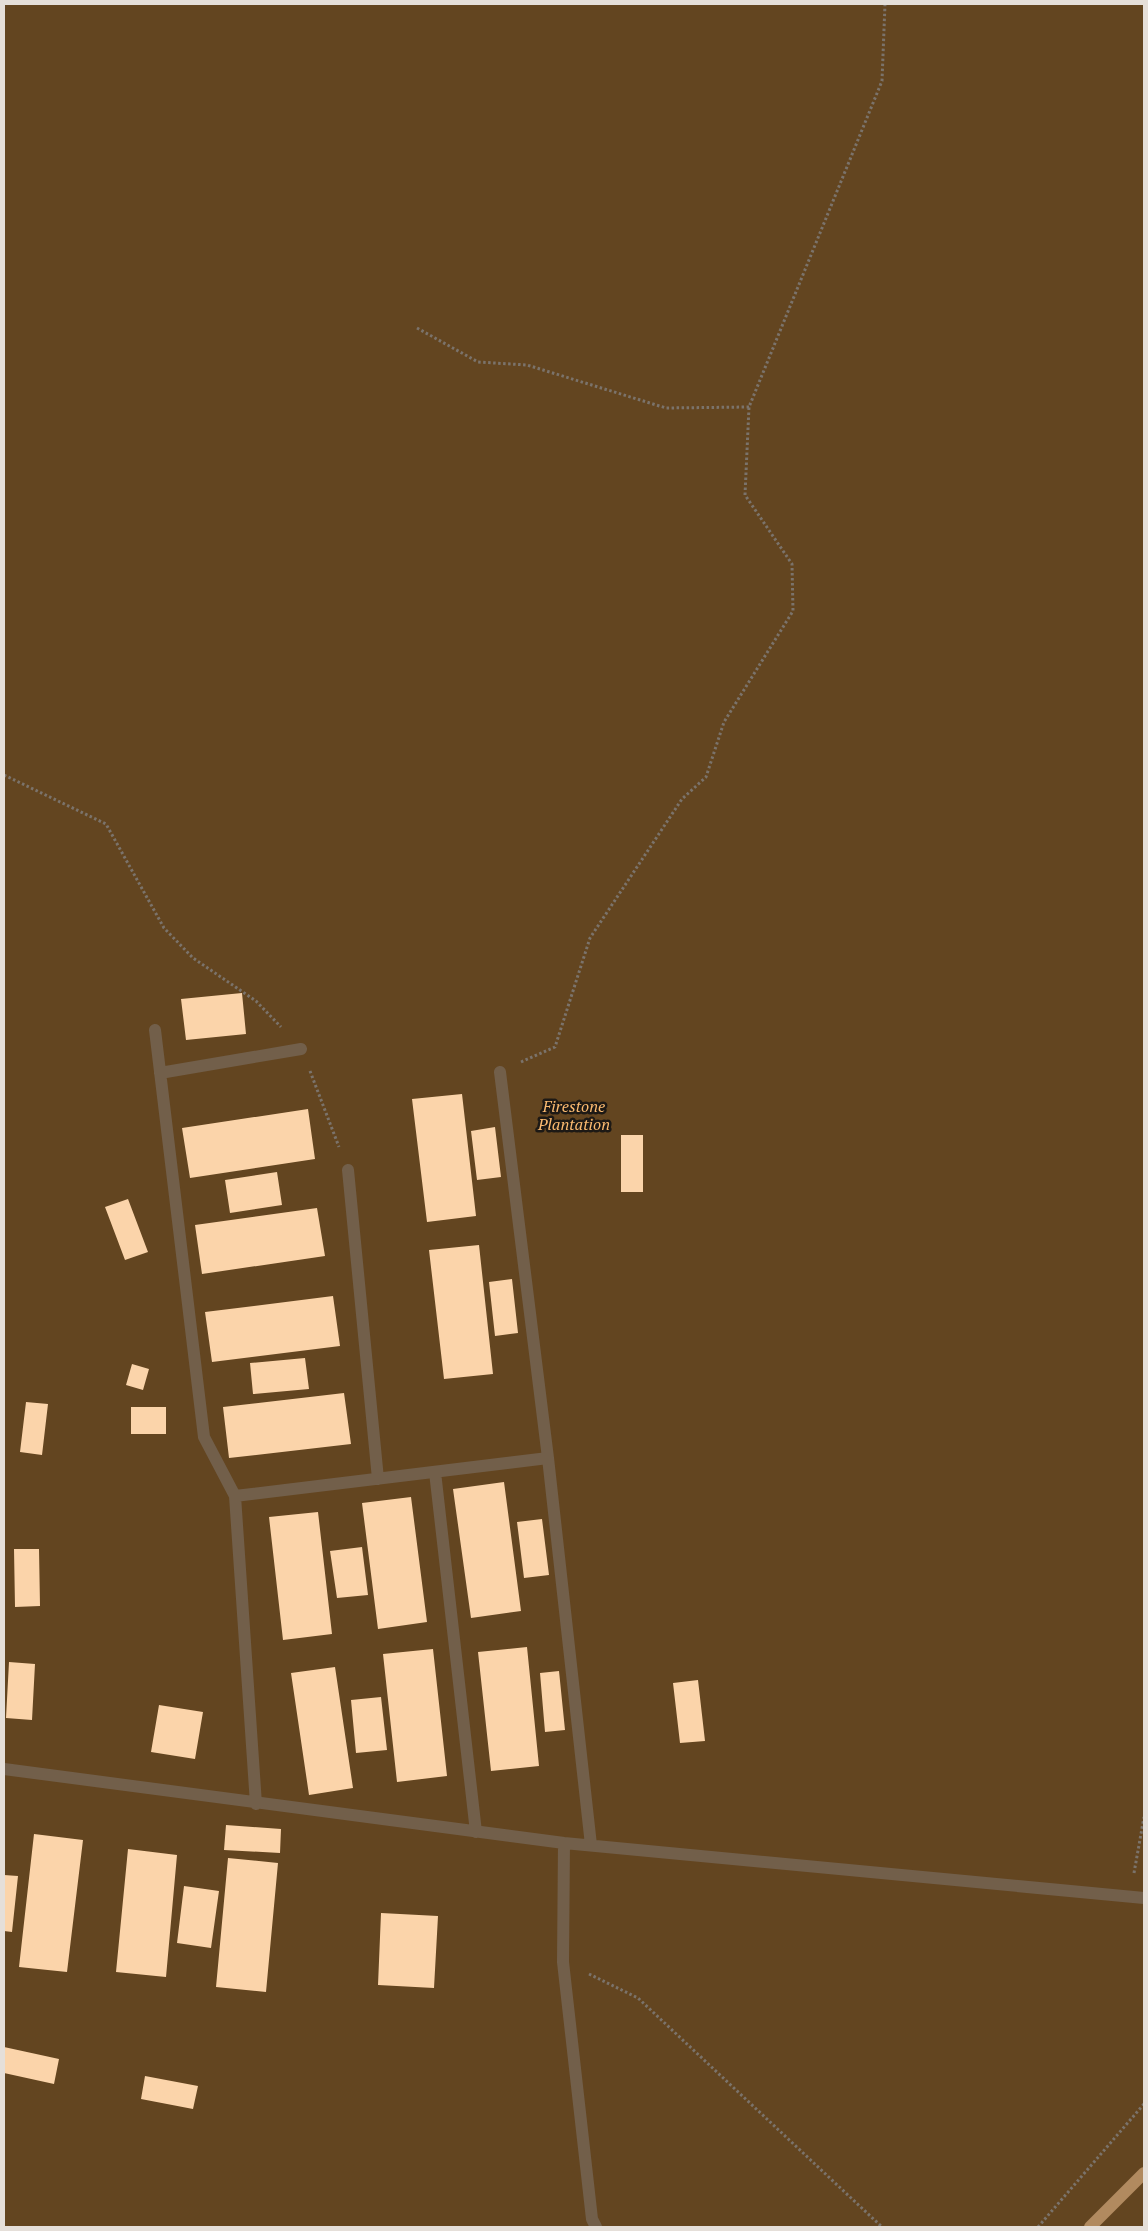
<svg xmlns="http://www.w3.org/2000/svg" width="1148" height="2231" font-family="'PT Serif',serif">
  <rect width="100%" height="100%" fill="#393027"/>
  <!-- green -->
  <path fill="#634520" d="M4,4h1140v2223h-1140z"/>
  <!-- building -->
  <path fill="#fbd4aa" d="M242,993l4,41 -60,6 -5,-41z
    M462,1094l14,122 -49,6 -15,-123z
    M308,1109l7,50 -125,19 -8,-50z
    M495,1127l6,50 -24,3 -6,-49z
    M621,1135h22v57h-22z
    M277,1172l5,33 -52,8 -5,-33z
    M128,1199l20,53 -23,8 -20,-53z
    M317,1208l8,48 -123,18 -7,-49z
    M479,1245l14,129 -49,5 -15,-129z
    M512,1279l6,54 -23,3 -6,-54z
    M333,1296l7,50 -128,16 -7,-50z
    M305,1358l4,31 -56,5 -3,-31z
    M132,1364l17,5 -6,21 -17,-5z
    M344,1393l7,51 -122,14 -6,-51z
    M26,1402l22,2 -6,51 -22,-3z
    M131,1407h35v27h-35z
    M504,1482l17,129 -50,7 -18,-129z
    M411,1497l16,125 -49,7 -16,-126z
    M318,1512l14,122 -49,6 -14,-123z
    M542,1519l7,56 -25,3 -7,-56z
    M362,1547l6,48 -31,3 -7,-47z
    M14,1549h25l1,57 -25,1z
    M527,1647l12,119 -48,5 -13,-119z
    M433,1649l14,127 -50,6 -14,-128z
    M9,1662l26,2 -3,56 -26,-2z
    M335,1667l18,121 -44,7 -18,-122z
    M559,1671l6,59 -20,2 -5,-59z
    M698,1680l7,61 -25,2 -7,-60z
    M381,1697l6,53 -31,3 -5,-53z
    M159,1705l44,7 -8,47 -44,-7z
    M226,1825l55,4 -1,24 -56,-3z
    M34,1834l49,6 -16,132 -48,-5z
    M128,1849l49,6 -11,122 -50,-5z
    M228,1858l50,5 -12,129 -50,-5z
    M4,1875l14,1 -6,56 -8,-1z
    M184,1886l35,5 -8,57 -34,-5z
    M381,1913l57,3 -4,72 -56,-3z
    M4,2047l55,12 -5,25 -50,-11z
    M145,2076l53,10 -5,23 -52,-10z"/>
  <g fill="none" stroke-linecap="round" stroke-linejoin="round">
    <!-- path -->
    <path stroke="#7b736b" stroke-width="3" stroke-dasharray="2.5 2.5" stroke-linecap="butt" d="M417,328l61,34 49,3 139,43 83,-1
      M4,775l102,49 58,104 29,30 63,43 25,26
      M521,1062l34,-15 35,-109 92,-139 24,-22 18,-55 69,-111 -1,-47 -47,-69 4,-88 133,-326 3,-77
      M310,1071l29,76
      M1134,1873l10,-56
      M589,1974l49,24 244,229
      M1038,2227l106,-123"/>
    <!-- minor -->
    <path stroke="#725f4a" stroke-width="12" d="M155,1030l49,407 31,59 21,308
      M500,1072l48,386
      M160,1073l141,-24
      M348,1170l30,309
      M435,1472l41,360
      M235,1496l313,-38 43,387
      M4,1769l560,74 580,55
      M564,1843l-1,119 29,257 4,8"/>
    <!-- primary -->
    <path stroke="#b18a5f" stroke-width="12" d="M1090,2227l54,-54"/>
  </g>
  <g text-anchor="middle" stroke-width="5" stroke-linejoin="round" paint-order="stroke">
    <!-- park labels -->
    <g font-size="16" font-style="italic" fill="#fbba70" stroke="#1d1915">
      <text x="574" y="1112">Firestone<tspan x="574" dy="18">Plantation</tspan></text>
    </g>
  </g>
  <!-- border -->
  <rect width="1148" height="2231" fill="none" stroke="#e5dfd9" stroke-width="10"/>
</svg>
